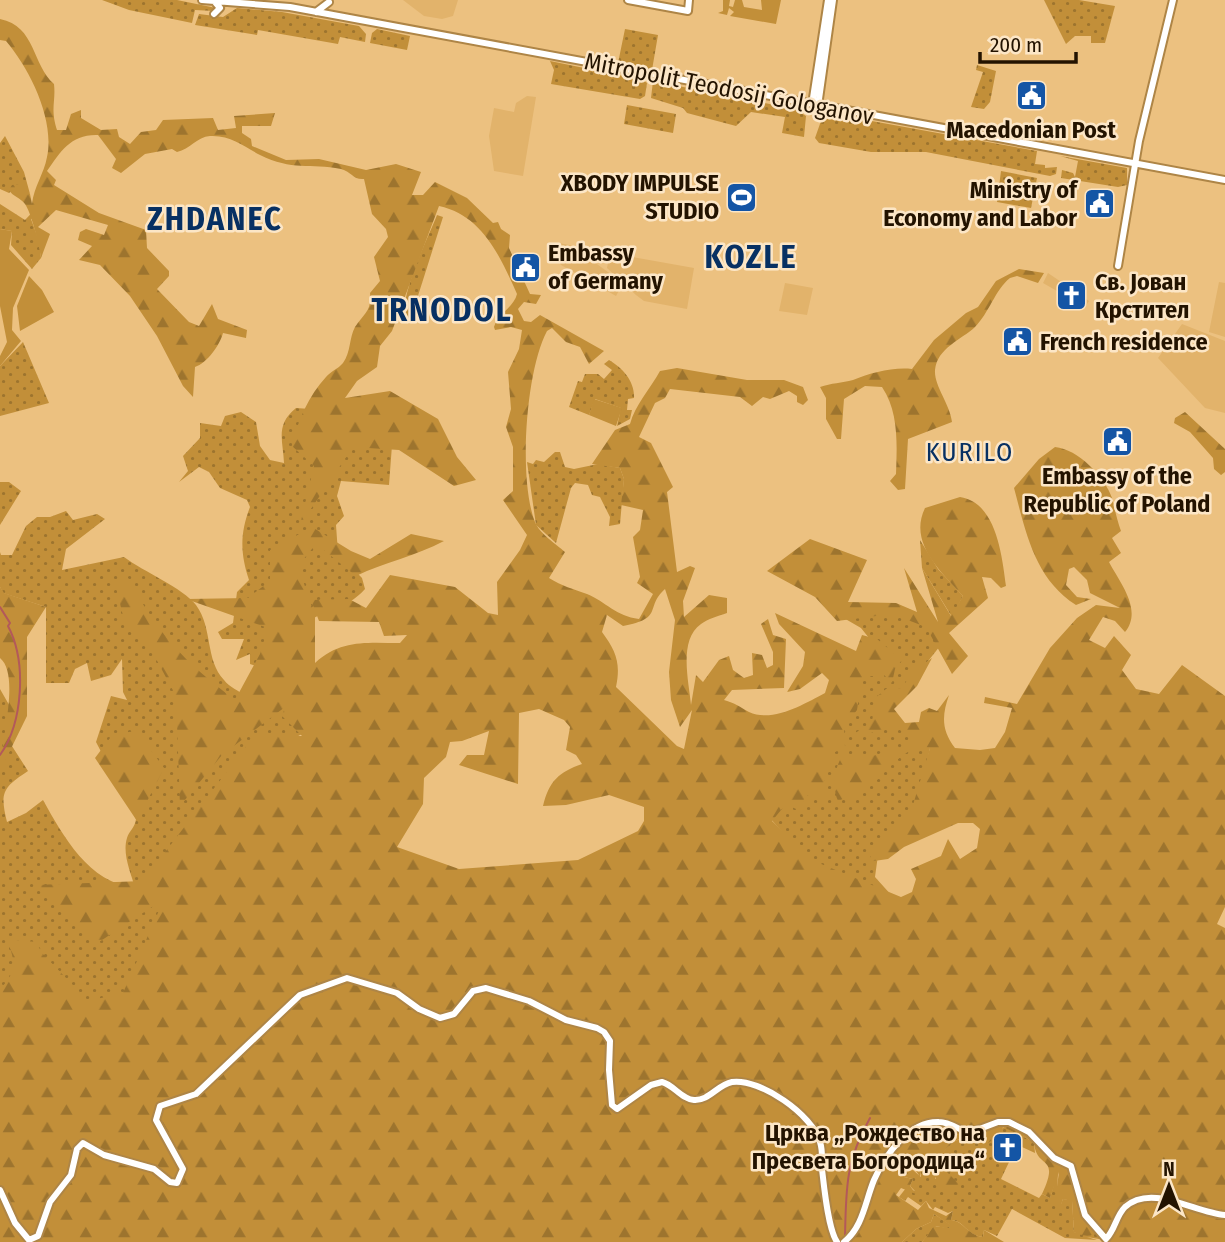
<svg xmlns="http://www.w3.org/2000/svg" width="1225" height="1242" font-family="'Fira Sans Condensed',sans-serif">
  <defs>
    <pattern id="grass-dots" width="8" height="8" patternUnits="userSpaceOnUse" patternTransform="scale(1.75)"><rect width="8" height="8" fill="#c28f39"/><path d="M2 2h.1M6 6h.1" fill="none" stroke="#9d742e" stroke-width="1.8" stroke-linecap="round"/></pattern>
    <pattern id="forest-firs" width="22" height="20" patternUnits="userSpaceOnUse" patternTransform="scale(1.75)"><rect width="22" height="20" fill="#c28f39"/><path d="M5 1l3.5 6h-7zM16 11l3.5 6h-7z" fill="#9d742e"/></pattern>
  </defs>
  <rect width="100%" height="100%" fill="#ecc180"/>
  <!-- built -->
  <path fill="#e2b36b" d="M403,0h55l-5,16 -11,3 -18,-3z
    M527,96l9,1 -13,79 -29,-5 -5,-35 5,-28 20,4 2,-9z
    M559,243l29,6 2,10 33,24 -7,13 -55,-31 -4,-6z
    M610,253l84,15 -7,41 -43,-8 -8,-6 -29,-27z
    M1048,273l41,28 -4,6 -42,-24z
    M1219,282l6,1v54l-16,-5z
    M785,283l28,5 -6,27 -28,-4z
    M1182,324l43,17v72l-20,-5 -47,-50z"/>
  <!-- grass -->
  <path fill="url(#grass-dots)" d="M102,0h75l39,8 -2,3 -19,-1 -3,13 -63,-13z
    M1044,0h35l36,6 -10,37h-14v-7h-16l-9,8z
    M237,8l45,4 77,14 7,8 -1,8 -25,-5 -2,7 -80,-14 -1,5 -62,-10 4,-11 24,3z
    M377,29l33,7 -3,14 -37,-7 2,-10z
    M625,29l33,6 -6,35 -34,-7z
    M550,61l93,19 4,3 -2,13 -5,3 -89,-15 3,-14z
    M977,65l19,6 -6,31 -6,7 -13,-2 12,-35 -7,-2z
    M653,81l142,28 11,7 -2,21 -22,-4 3,-16 -34,-5 -15,14 -49,-13 -4,-5 -32,-10z
    M627,105l49,9 -3,19 -49,-9z
    M833,114l204,37 -2,13 10,1v3l12,-1 -1,7 -6,2 -124,-24h-55l-52,-9 -4,-5 6,-17z
    M5,136l19,36 6,22 -14,-8 -7,7 -9,-4v-46z
    M1060,156l67,12v17l-9,2 -57,-9 1,-8 11,3 2,4 3,-16z
    M1001,171l36,7 -6,30 -34,-6z
    M0,204l25,16 15,-16v13l-9,2 8,22 2,17 -9,11 -21,-24 1,-14 -12,-2z
    M437,215l6,2 -33,104 -3,1c-12,-19 22,-86 30,-107z
    M23,342l26,61 -49,13v-50z
    M609,360c14,8 26,22 25,38l-6,1 -1,11h5l-2,9 -13,7 4,-18 -26,-9 -6,16 -20,-8 9,-26 4,1 3,-8h13l6,5 8,-9 -8,-6z
    M296,408l29,2 68,22 -4,53 -48,-4 -4,15 7,20 -8,9 2,28 24,25 3,11c-19,21 -35,18 -58,33v18l25,77 -55,31 -142,240 -39,30 -96,15v-344l16,28 -6,26 18,28c-26,17 -28,22 -21,51l19,-9 17,-13c20,36 46,83 92,88 -4,-15 -13,-34 -8,-50 2,-7 8,-10 9,-19l-40,-77 15,-46 16,4 -4,-8 -1,-33 -11,16 -20,6 -4,-18 -12,6 -6,14h-23v-76l-43,-14 -3,-6v-35l1,3h11l14,-29 11,-9h13l16,-6 7,9 24,-6 8,5 -39,30 -4,21 62,-13c20,15 59,31 72,48 17,23 9,55 28,75 5,7 15,11 22,16l16,-28 -12,-4v-10l-14,6 8,-21h-22l-4,-7 15,-9 4,-31 12,-12c-9,-27 -9,-47 1,-73l-3,-7 -27,-12 -11,-16 -10,-5 -20,15 9,-11 -5,-15 17,-18v-15l21,3 4,-10 16,-4 15,10 4,24 10,14 14,3c-1,-23 -9,-38 12,-55z
    M555,452h5l5,15 9,2 24,-5 22,4 4,11 -4,45 -11,2 1,-9 -10,-20 -8,-2 -4,-10 -13,-2 -4,5 -15,55 -20,-18 -9,-63 6,2 3,-4 8,2z
    M0,482h9l12,9 -21,34z
    M920,540l18,29 25,27 -11,21 -30,-49z
    M896,612l34,16 10,18 -34,43 -24,9 25,31 23,19 -11,52 -41,55 -3,22 18,20 -81,-31 -42,-48 103,-175 -12,-15 -19,-11z
    M1004,1127l30,15 1,11 -22,-10 -20,2v4l17,11 -9,19 38,19 3,-4 8,4 8,-27 -1,25 4,8 2,-5 9,1 2,32 16,3 7,-5 6,5 -4,4 -12,-2 10,3 -32,-2 -53,-29 -15,27 -13,-6 -1,7c-17,-2 -18,-16 -32,-17l2,-9 -5,2 -13,-6 -2,3 -7,-9 -5,5 -13,-9 -3,4 -6,-4 7,-9 9,3 -5,-5 3,-7 -9,-2 4,-6 5,-1 8,7v-5l13,-1 3,3 -2,5 12,-7 -7,-13c9,-21 22,-20 43,-28l5,11z
    M934,1214l17,11 -2,4 -13,-3 -14,16h-20l14,-13 15,-7z"/>
  <!-- forest -->
  <path fill="url(#forest-firs)" fill-rule="evenodd" d="M0,19c36,7 32,46 54,65 2,18 -4,24 3,46h9l5,-16 10,-4v8l20,12 16,-1 2,8 11,7 11,-12 15,-2 7,-10 50,-2 5,12 18,-2 -2,-12 41,-3 -4,13h-29v7l9,6 1,7 34,14 33,-1 47,11 30,-6 25,8 -9,23h11l12,-13 32,16 26,25 5,-1 3,7 9,6 -1,13 21,46 11,1 -5,9 -12,-2 -6,7 6,12 7,1 9,-7 64,36 -15,13 -9,-17 -14,-5 -14,-14 -5,3c-21,39 -29,148 -12,191 4,11 21,22 30,30l-16,26c13,8 24,11 38,16 19,8 29,22 52,25l14,-25 -16,-11 3,-6 -7,-40 7,-7 3,-20 -22,-5 3,-26 -4,-11 -28,-4 23,-34 15,-6c5,-19 20,-35 30,-53l17,-3 70,12h37l19,7 5,13 -5,5 -6,-3v-6l-8,-5 -19,8 -7,-2 -11,9 -12,-9 -70,-8 -5,9 -10,5 -16,34 12,6 22,44 -6,5 10,80 13,-6 5,2 -12,33 1,16 25,-22 18,3v15c-9,3 -19,6 -26,11 -23,16 -12,58 -10,81l5,-30 7,7 16,-22 10,-4 4,14 11,8 9,-3 -1,-22 10,2 5,13 6,-3v-13l-12,-28 7,-5 5,16 13,4 -2,49 -52,2 -8,10c11,3 16,7 25,12 24,11 55,-8 76,-19l4,-13 -7,-7 -22,16 -13,3 16,-26 2,-14 -26,-28 -4,-11 81,38 6,-16 15,4 25,21 -7,9 -3,14 -8,-8 -22,2 -5,33 -13,17 1,20 -10,5 -11,27 3,22 -22,-6 -3,17 -16,-8 -14,17 42,40 87,36 11,-5 4,-13 -5,-10 30,-13 7,-17 12,20 17,-11 3,-19 -7,-6h-15l-54,24 -16,12 -21,3 21,-31 25,-26 17,-57c-25,-6 -44,26 -62,40 -8,6 -20,9 -30,13 -6,-14 -4,-30 3,-43l28,-1 39,-12 1,-8 -14,-11 -31,9 -9,-2 17,-10 3,-25 11,-9 16,-1 10,-16 20,-14 -15,28 -23,23 11,14 14,-1 2,-10 8,-4 8,3 12,-16c-7,20 -8,35 6,53l25,2 15,-2 10,-16 7,-24 -28,-5 1,-6 32,7 33,-56 27,-30 19,-13 24,3 -30,-15 -3,-13 -13,-13 -5,2 -3,16 11,12 14,2 -15,6c-41,-26 -50,-72 -62,-117l25,-29 16,-12c23,2 50,30 57,51 3,12 5,22 9,33l-9,7 9,15 -12,9c11,21 34,48 16,70l-10,-11 -12,-4 -14,23 16,8 9,-12 17,19 -9,15 14,19 23,5 23,-29 43,31v211l-8,17 8,4v314h-121l1,-3 -8,-8c-4,7 -16,5 -23,1l-2,-31 -9,-2 -2,6 -6,-4 4,-29 -9,26 -8,-4c19,-41 -6,-23 -8,-52l-31,-15 -2,7 -13,9 -6,-12c-20,8 -33,7 -42,29l7,12 12,12 -8,7 -13,-6 -4,-14 -13,1 -1,5 -7,-11 -9,11 9,2 -3,7 6,8 -15,-6 -5,7 22,15 8,-9 3,7 17,8 7,-5 -2,9c13,1 16,15 32,17l1,-7 20,12h-82l12,-16 16,2v-3l-16,-11 -3,8 -15,7 -14,13h-902v-253c17,-17 16,-29 6,-50l30,3 6,11 46,48 35,-8 41,-94 -68,45 -61,-59 108,-4 111,-145h48l-20,-20 3,-9 -63,48 -42,51 -4,-110 -22,-41 -30,-35 -9,-37 12,-7c31,58 56,85 108,124l25,-46 8,-26 -82,-29 62,-1 22,-17v-31l42,-23 39,24 19,8 41,-25 33,7c-28,15 -59,21 -88,35l-40,-32 -18,22 17,50v47c26,-24 52,-20 85,-20l7,-8 -23,1 -5,-14 -60,-1 -8,-21 38,-1 17,9 24,-33 65,12 33,26 10,2 -1,-33 23,-32 7,-15 -24,-35 10,-9v-44l-7,-20 5,-18 -3,-37 11,-23 3,-19 -11,-3 -16,3 -1,-3c4,-13 20,-20 23,-33 -17,-38 -35,-79 -78,-88l-47,125 -12,15 -3,21 -20,14 -12,17 45,-7 48,28 19,38 19,23 -22,6 -55,-36 -46,-3 -53,78 14,-59 -22,-20c5,-24 17,-51 34,-69 5,-6 12,-8 17,-14 8,-11 6,-25 12,-36 9,-14 17,-16 15,-34l10,-12 -6,-24 14,-20 -2,-8 -14,-15 -8,-35c-11,1 -12,-7 -23,-10 -31,-6 -49,2 -81,-14 -17,-9 -29,-20 -50,-19 -13,1 -20,13 -33,16l-5,-3 -27,5 -24,19 -9,-5 4,-9 -18,-24c-27,-1 -37,16 -51,36l9,9 -2,5 45,28 47,17 1,18 22,23v5l-12,13 32,33 10,4 13,-22 6,15 29,11 -1,8 -23,-5c-3,12 -16,30 -28,34l-2,30 -10,-11 -26,-50 -27,-40 -30,-31 -21,-5 13,-14 -14,-6 2,-8 6,-3 18,6 4,-10 -52,-15 -18,17 12,7 -9,24c-1,-11 -10,-46 -16,-54 -4,-6 -13,-8 -16,-14l3,-5 7,-1 11,10 2,10c2,-18 12,-30 15,-47 8,-37 -17,-88 -41,-116l-6,-1zM665,589l10,31 -6,52 2,28 9,27 12,-17 -8,39 -7,-3 -61,-59c5,-24 0,-36 -14,-55l5,-17 16,11c42,-8 21,-18 42,-37zM539,709l25,11 6,7 -4,23 10,5 6,9c-23,8 -33,17 -39,42l23,-1 43,-10 35,12v14l-6,10 -60,29 -119,9 -62,-22 26,-43 1,-26 22,-21 4,-15 12,-1 27,-10 -5,24h-17l-8,10 59,19 1,-71z
    M1019,269l25,4 -6,10 -21,-7 -7,2c-15,12 -21,35 -35,49 -14,13 -38,21 -40,43 -1,16 15,34 17,52l-44,17 -3,50 -7,1 -8,-9 6,-7c1,-29 3,-62 -14,-87l-17,-1 -21,13 -3,40h-4l-11,-20v-21l-6,-11c11,-4 22,-4 33,-7 18,-7 39,-13 59,-11l22,-29 32,-27 12,-6 18,-26z
    M1185,412l40,37v23l-4,3 -7,-6 -1,-11 -23,-26 -16,-9 1,-5z
    M960,497c36,5 42,58 46,89l-5,2 -10,-10 -9,-1 6,21 -39,35 19,23 -16,18 -26,-47 -34,-13 -55,7 -22,-24 -48,-26 43,-32 57,21 -19,42 48,1 21,9 -13,-44 34,54 -16,-54 29,48 12,-20c-22,-24 -55,-53 -38,-88z
    M0,587l4,6 42,14 -19,30v79l-27,55c0,-26 21,-96 0,-113z
    M137,731l27,37 -27,53 -42,-63 18,-24z"/>
  <!-- garden -->
  <path fill="#c28f39" d="M723,0h7l-1,6 4,1 2,-7h7l2,7 18,3 -1,-10h20l-5,24 -46,-8 4,-4 -5,-4 -2,7 -9,-2 5,-2z
    M0,229l12,2 -3,18 20,21 -16,38 -1,22 9,11 -21,25v-10l7,-14 -7,-36z
    M29,276l13,14 12,22 -34,19 -3,-25z
    M594,399l28,9 -6,18 -27,-11z"/>
  <g fill="none" stroke-linecap="round" stroke-linejoin="round">
    <!-- stream -->
    <path stroke="#b3595a" stroke-width="2" d="M0,607l10,16 -2,3c19,36 15,97 -8,129
      M845,1239c1,-49 0,-77 25,-121"/>
    <defs>
      <path id="secondary" d="M202,0l88,7 935,173
        M628,0l60,11 1,-11
        M316,12l13,-10
        M214,14l6,-6 -5,-6
        M815,105l4,-6 14,-99
        M815,105l-2,-7 15,-98
        M1118,266l21,-125 34,-141
        M0,1190l15,33 14,17 9,-4 12,-34 21,-27 6,-26 6,-6 21,12 50,14 16,13 7,1 6,-14 -27,-49 4,-14 36,-12 104,-99 47,-17 50,15 22,16 21,9 14,-4 19,-23 13,-3 43,13 37,19 31,8 7,4 6,9 -1,29 3,35 5,4 34,-24 11,-3c12,3 19,17 32,18 15,1 23,-15 38,-18 28,-4 81,33 88,60 3,9 2,18 2,27 2,17 6,60 15,73
        M844,1242c19,-15 21,-40 30,-62 11,-25 35,-59 65,-58 11,0 20,8 30,11l29,-11h11l20,10 25,26 17,8 14,49 21,24c9,-9 10,-23 19,-32 27,-24 70,6 100,8"/>
    </defs>
    <!-- secondary casing -->
    <use href="#secondary" stroke="#ae8546" stroke-width="10"/>
    <!-- secondary -->
    <use href="#secondary" stroke="#fff" stroke-width="6"/>
  </g>
  <!-- icons -->
  <defs>
    <symbol id="civic-square" viewBox="-11 -11 22 22"><rect x="-9" y="-9" width="18" height="18" rx="4" fill="#1455a5" stroke="#fce6c6"/><path d="M-.6-6.5H3V-4.5H.6V-3L4-1V1h2V6H-6V1h2V-1L-.6-3ZM-1.2 2.5V6h2.4V2.5Z" fill="#fff"/></symbol>
    <symbol id="stadium-square" viewBox="-11 -11 22 22"><rect x="-9" y="-9" width="18" height="18" rx="4" fill="#1455a5" stroke="#fce6c6"/><path d="M0-5a6.5 5 0 1 0 0 10a6.5 5 0 1 0 0-10ZM-3.5-1.8h7v3.6h-7Z" fill="#fff"/></symbol>
    <symbol id="church-square" viewBox="-11 -11 22 22"><rect x="-9" y="-9" width="18" height="18" rx="4" fill="#1455a5" stroke="#fce6c6"/><path d="M-1.2-6h2.4v3.5h3.3v2.4h-3.3V6h-2.4V-.1h-3.3v-2.4h3.3Z" fill="#fff"/></symbol>
  </defs>
  <g fill-rule="evenodd">
    <use href="#civic-square" x="1014" y="78" width="35" height="35"/>
    <use href="#stadium-square" x="724" y="180" width="35" height="35"/>
    <use href="#civic-square" x="1082" y="186" width="35" height="35"/>
    <use href="#civic-square" x="508" y="250" width="35" height="35"/>
    <use href="#church-square" x="1054" y="278" width="35" height="35"/>
    <use href="#civic-square" x="1000" y="324" width="35" height="35"/>
    <use href="#civic-square" x="1100" y="424" width="35" height="35"/>
    <use href="#church-square" x="990" y="1130" width="35" height="35"/>
  </g>
  <g text-anchor="middle" stroke-width="5" stroke-linejoin="round" paint-order="stroke">
    <!-- street labels -->
    <g font-size="24" fill="#231300" stroke="#fce6c6">
      <text transform="translate(729 89) rotate(11)" y="8">Mitropolit Teodosij Gologanov</text>
    </g>
    <!-- poi labels -->
    <g font-size="24" font-weight="bold" fill="#231300" stroke="#fce6c6" text-anchor="end">
      <text x="1031" y="138" text-anchor="middle">Macedonian Post</text>
      <text x="719" y="191">XBODY IMPULSE<tspan x="719" dy="28">STUDIO</tspan></text>
      <text x="1077" y="198">Ministry of<tspan x="1077" dy="28">Economy and Labor</tspan></text>
      <text x="548" y="261" text-anchor="start">Embassy<tspan x="548" dy="28">of Germany</tspan></text>
      <text x="1095" y="290" text-anchor="start">Св. Јован<tspan x="1095" dy="28">Крстител</tspan></text>
      <text x="1040" y="350" text-anchor="start">French residence</text>
      <text x="1117" y="484" text-anchor="middle">Embassy of the<tspan x="1117" dy="28">Republic of Poland</tspan></text>
      <text x="985" y="1141">Црква „Рождество на<tspan x="985" dy="28">Пресвета Богородица“</tspan></text>
    </g>
    <!-- neighbourhood labels -->
    <g font-size="26" letter-spacing="2" fill="#073063" stroke="#fce6c6">
      <text x="970" y="461">KURILO</text>
    </g>
    <!-- district labels -->
    <g font-size="32" font-weight="bold" letter-spacing="2" fill="#073063" stroke="#fce6c6">
      <text x="215" y="230">ZHDANEC</text>
      <text x="751" y="268">KOZLE</text>
      <text x="442" y="321">TRNODOL</text>
    </g>
  </g>
  <!-- north arrow -->
  <g transform="translate(1169 1186)" stroke="#fce6c6" stroke-width="5" paint-order="stroke">
  <path d="M0-5L12 26L0 18L-12 26Z" fill="#231300"/>
  <text y="-10" font-size="19" font-weight="bold" text-anchor="middle" fill="#231300">N</text>
  </g>
  <!-- scale -->
  <path d="M980 52v10h96v-10" fill="none" stroke="#231300" stroke-width="3.5"/>
  <text x="990" y="52" font-size="21" fill="#231300" stroke="#fce6c6" stroke-width="5" paint-order="stroke">200 m</text>
</svg>
